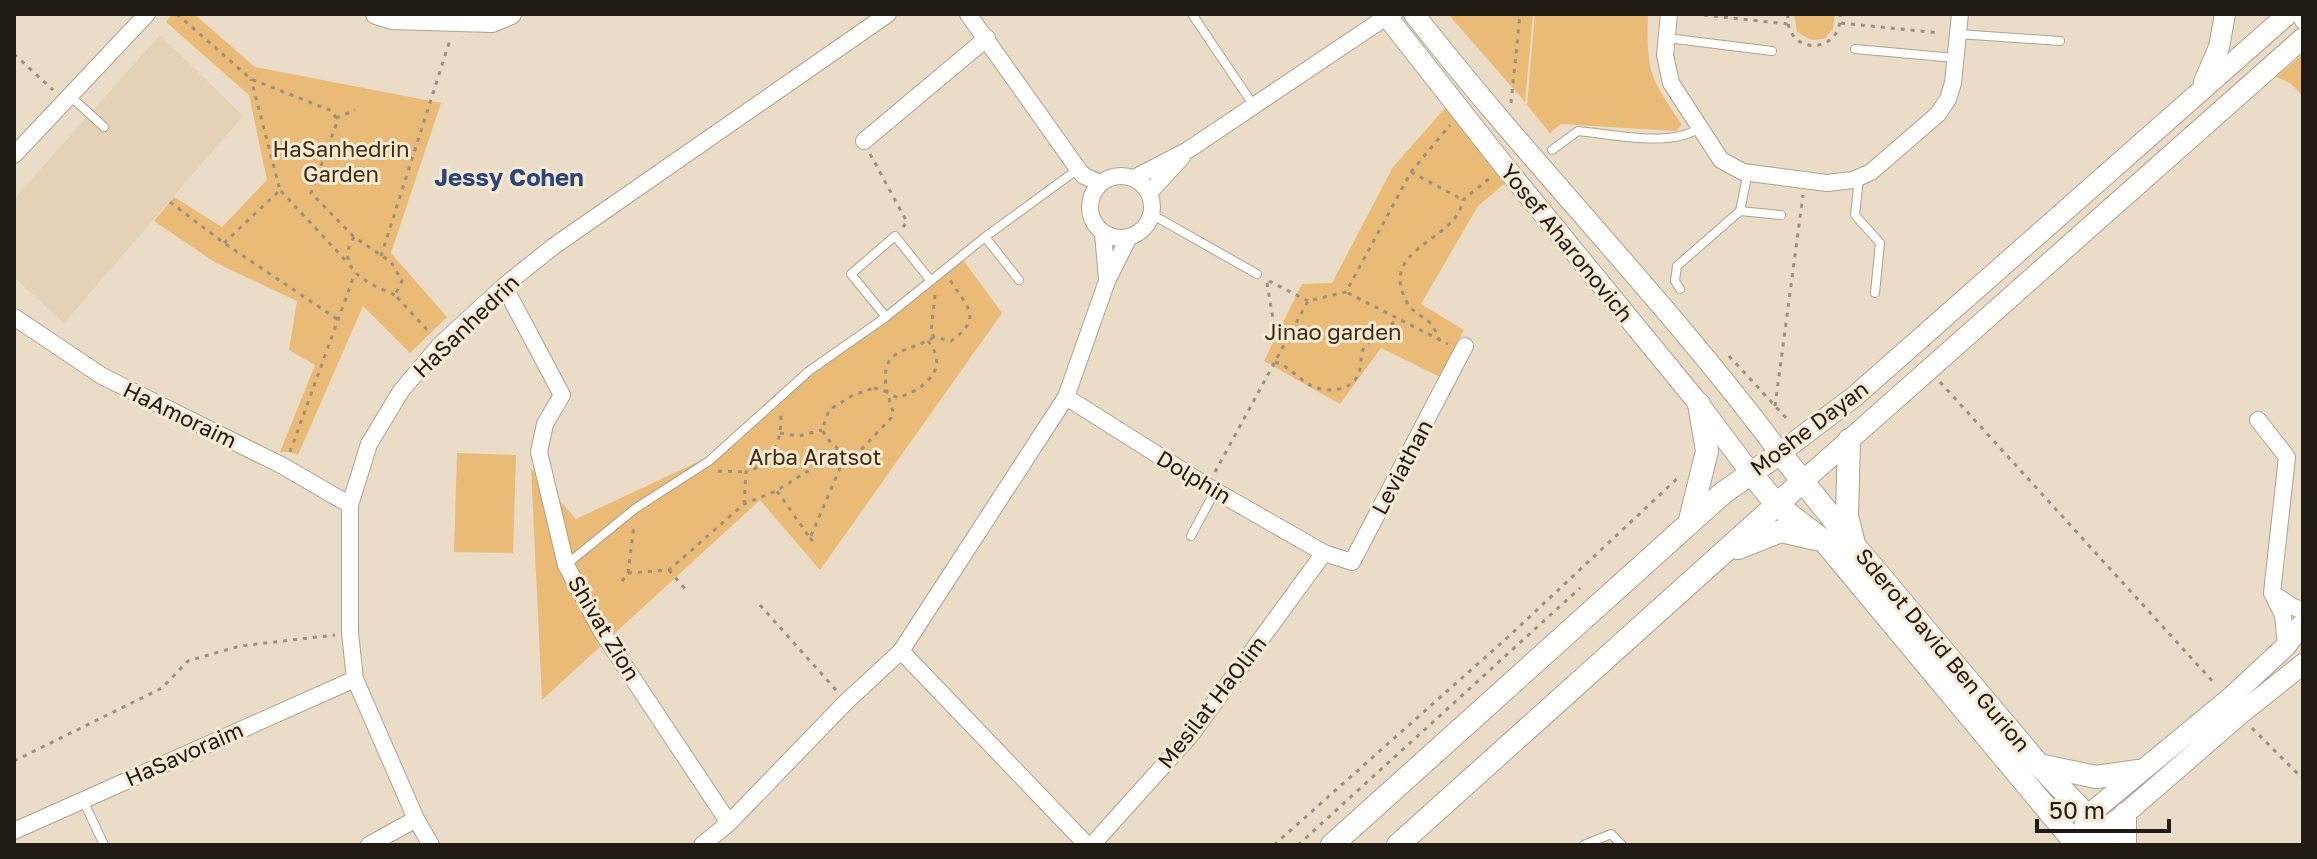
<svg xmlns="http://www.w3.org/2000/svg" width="2317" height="859" font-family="'Golos Text',sans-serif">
  <rect width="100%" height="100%" fill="#ebdcc7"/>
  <!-- built -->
  <path fill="#e4d1b6" d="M160,35l83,81 -179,207 -50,-46v-78z"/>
  <!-- green -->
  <path fill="#e9bb77" d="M172,14h22l61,53 186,36 -50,150 56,64 -37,36 -47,-47 -65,149 -8,-3h-10l35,-87 -26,-15 8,-49 -81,-38 -62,-42 20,-24 48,30 45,-47 -18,-85 -83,-73z
    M1448,14h85l-8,88z
    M1535,14h95l18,2c-2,58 3,62 34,109l-6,6 -115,-7 -11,9 -23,-28z
    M1794,14h41l-2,15 -9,10 -13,1 -14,-8z
    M2303,54v42l-13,-13 -14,-6z
    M1447,106l61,75 -30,25 -57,98 43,26 -24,47 -59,-29 -41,56 -76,-43 38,-77 30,-1 61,-116z
    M958,253l44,60 -182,257 -60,-70 -218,200 -11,-232 45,51 128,-60z
    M457,453l59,2 -3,98 -59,-1z"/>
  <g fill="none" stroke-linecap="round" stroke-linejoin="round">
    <defs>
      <path id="service" d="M1192,14l62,92
        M1958,34l102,7
        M1667,38l105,13
        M1855,49l100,9
        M70,96l34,31
        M1552,150l26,-19c33,3 93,17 121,-3
        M1859,178l-4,37 25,28 -5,50
        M1740,211l41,4
        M1151,214l106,60
        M985,237l34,43
        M1680,289l-5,-8 2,-15 63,-55 8,-39
        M886,317l-35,-43 44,-38 36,45
        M1191,536l24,-45
        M567,564l69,-56 73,-47 100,-90 77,-54 99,-80 93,-68
        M83,800l21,45
        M1584,845l27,-11 11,11"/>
      <path id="minor" d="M968,14l110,155 6,7 16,7
        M1669,14l-4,41 6,28 50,77 22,12 84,11 26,-3 18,-8 67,-58 10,-15 5,-16 7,-69
        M2301,14l2,7
        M864,141l123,-103
        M14,155l133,-141
        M1090 207a31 31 0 1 1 62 0a31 31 0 1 1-62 0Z
        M1134,178l54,-28 198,-133 8,-3
        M1149,193l33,-36
        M1103,233l4,46
        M504,286l58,109 -17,29 -6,28 27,113 36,67 127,191
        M14,317l88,59 181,90 67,39
        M1066,397l141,89 117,67 28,9 113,-216
        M2258,420l29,37 -15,136 21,14 10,3
        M2273,595l10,20 3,31
        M901,651l186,194
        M14,831l341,-152
        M369,845l47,-26
        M431,845l-15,-26 -61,-140 -5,-46v-128l19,-61 32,-53 39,-46 64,-59 50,-40 334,-232
        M702,845l27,-22 117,-121 55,-51 165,-254 41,-116 22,-44
        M1092,845l98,-109 134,-183"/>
      <path id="tertiary" d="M376,14l16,5 100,3 19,-8
        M1385,14l120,153 194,237 51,68
        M1414,14c117,150 252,286 366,439l75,-57 433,-382
        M2204,82l15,-35 6,-33
        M1802,482l501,-444
        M2086,843l39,-29 114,-99 64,-51
        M2080,845l7,-29 142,-117 57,-53 15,-21"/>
      <path id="secondary" d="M1849,440l-2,76 6,24
        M1750,472l27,33 47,36 253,304
        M1689,524l18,-73 -8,-47
        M1738,548l43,-17 35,8
        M2039,765l57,12 42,-6
        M1332,845l391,-352 57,-40 74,92 185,220 48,51 21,29
        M1398,845l404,-363
        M2125,845v-31"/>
    </defs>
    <!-- service casing -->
    <use href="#service" stroke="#afa18d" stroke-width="10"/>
    <!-- minor casing -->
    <use href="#minor" stroke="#afa18d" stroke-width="18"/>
    <!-- tertiary casing -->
    <use href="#tertiary" stroke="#afa18d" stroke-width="22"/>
    <!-- secondary casing -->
    <use href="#secondary" stroke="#afa18d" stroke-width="24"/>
    <!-- path -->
    <path stroke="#9b9080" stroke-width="3" stroke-dasharray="4 6" stroke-linecap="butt" d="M177,14l74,65 81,32 4,7v7l-25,68 43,44 37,25 11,19 -7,14 35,38
      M1694,14l94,10
      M1788,14c-4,42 55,42 52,0
      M1841,23l99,10
      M14,54l39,36
      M1511,103l9,-89
      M336,118l19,-8
      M870,154l37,68 -4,5
      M1411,172l52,28
      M281,191l66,71
      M170,202l54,41 116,78
      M354,237c-21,32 15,47 41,58
      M224,243l56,-53 -29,-111
      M381,256l69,-216
      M1269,281l39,20
      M1267,283l7,42 15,9
      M1348,293l100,51
      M935,295l-4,37 3,5 17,4c33,-23 16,-34 -1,-61
      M928,341c23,28 -4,48 -30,57l-11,-6c-9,-46 20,-38 47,-55
      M1440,341c-3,-5 -5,-13 -9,-17 -7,-8 -18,-11 -23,-20 -33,-57 48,-61 55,-104l27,-22
      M1729,356l60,65
      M1275,362c17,5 26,21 42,26 15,4 37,2 42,-16 3,-8 1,-18 5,-24 9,-12 22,-21 34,-28
      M1940,382l275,302
      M874,388l13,4 6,20 -2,6 -34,36c-18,-1 -26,-9 -35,-24l7,-20 24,-15z
      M1775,406l28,-211
      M780,433l19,3 23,-6
      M290,452l65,-179
      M718,471l28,1
      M1215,472l93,-171 38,-9 65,-120 39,-47
      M777,491l33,47 36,-84
      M744,504l2,-32c28,-9 35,-29 35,-57
      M810,538l6,7
      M669,570l16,19
      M628,573l6,-48
      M622,581l6,-8 41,-3 75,-66 32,-13 64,-40
      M760,605l76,85
      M2252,728l51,51
      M14,761l148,-73 26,-27 52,-15 95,-11
      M1274,845l234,-208 173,-162
      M1298,845l282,-257"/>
    <!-- service -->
    <use href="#service" stroke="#fff" stroke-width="8"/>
    <!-- minor -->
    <use href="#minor" stroke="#fff" stroke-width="16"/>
    <!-- tertiary -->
    <use href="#tertiary" stroke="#fff" stroke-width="20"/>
    <!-- secondary -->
    <use href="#secondary" stroke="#fff" stroke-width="22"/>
  </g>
  <g text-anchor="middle" stroke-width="6" stroke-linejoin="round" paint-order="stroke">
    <!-- park labels -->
    <g font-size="22" fill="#402d0e" stroke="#f8e9d4">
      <text x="341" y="157">HaSanhedrin<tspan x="341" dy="25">Garden</tspan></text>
      <text x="1333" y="340">Jinao garden</text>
      <text x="815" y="465">Arba Aratsot</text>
    </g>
    <!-- street labels -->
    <g font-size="22" fill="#1f1a12" stroke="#f8e9d4">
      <text transform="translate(1567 243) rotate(51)" y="8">Yosef Aharonovich</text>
      <text transform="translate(466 326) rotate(-44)" y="8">HaSanhedrin</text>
      <text transform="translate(180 415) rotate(26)" y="8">HaAmoraim</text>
      <text transform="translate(1809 428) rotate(-37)" y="8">Moshe Dayan</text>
      <text transform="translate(1402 467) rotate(-62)" y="8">Leviathan</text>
      <text transform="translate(1194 477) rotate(31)" y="8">Dolphin</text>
      <text transform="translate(604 628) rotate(59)" y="8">Shivat Zion</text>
      <text transform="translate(1943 650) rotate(50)" y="8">Sderot David Ben Gurion</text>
      <text transform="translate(1212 702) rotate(-52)" y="8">Mesilat HaOlim</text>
      <text transform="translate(184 754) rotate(-24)" y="8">HaSavoraim</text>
    </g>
    <!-- neighbourhood labels -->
    <g font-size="24" font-weight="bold" fill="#29477e" stroke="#f8e9d4">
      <text x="509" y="186">Jessy Cohen</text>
    </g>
  </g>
  <!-- border -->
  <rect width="2317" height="859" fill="none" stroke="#1f1a12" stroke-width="32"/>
  <!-- scale -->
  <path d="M2037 819v12h132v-12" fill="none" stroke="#1f1a12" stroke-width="4"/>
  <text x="2049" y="819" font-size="24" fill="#1f1a12" stroke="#f8e9d4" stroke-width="6" paint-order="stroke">50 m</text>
</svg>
